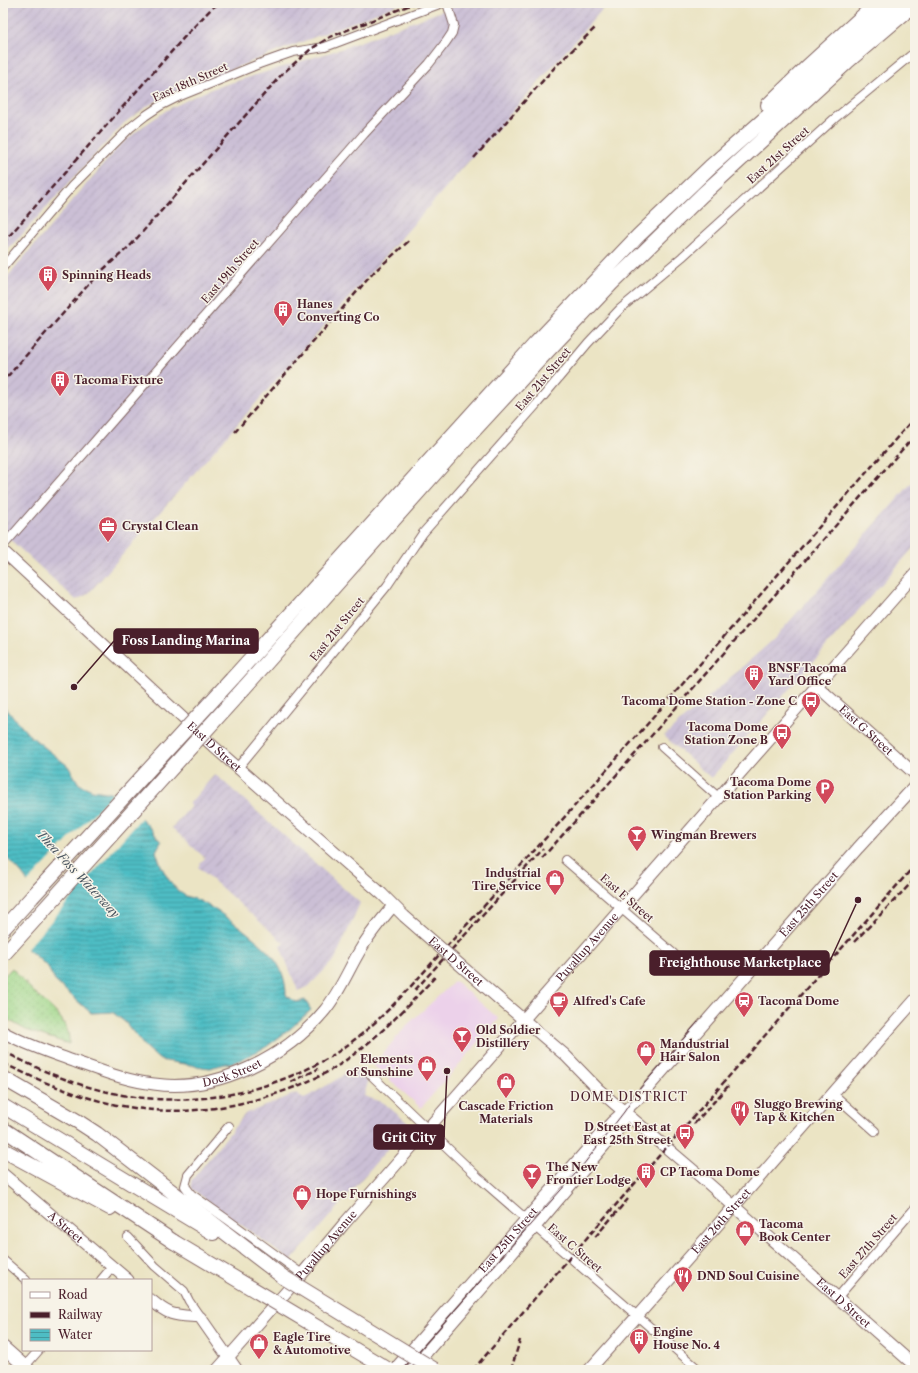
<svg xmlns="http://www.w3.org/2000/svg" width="918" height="1373" font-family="'Libre Caslon Text',serif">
  <defs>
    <pattern id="industrial-furrows" width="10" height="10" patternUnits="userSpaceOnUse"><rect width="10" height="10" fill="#cbbfd5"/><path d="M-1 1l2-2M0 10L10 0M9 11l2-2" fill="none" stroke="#b0a4b7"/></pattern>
    <pattern id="grass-dots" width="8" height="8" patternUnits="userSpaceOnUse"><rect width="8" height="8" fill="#9fd789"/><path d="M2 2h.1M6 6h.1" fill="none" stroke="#8ab876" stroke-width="1.8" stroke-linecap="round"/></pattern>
    <pattern id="water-rules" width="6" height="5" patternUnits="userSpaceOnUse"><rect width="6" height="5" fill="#4ebdc4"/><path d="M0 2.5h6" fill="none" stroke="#43999f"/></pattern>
  </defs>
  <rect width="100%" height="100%" fill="#f7f3e8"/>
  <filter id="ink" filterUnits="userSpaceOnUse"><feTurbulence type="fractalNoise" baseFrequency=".025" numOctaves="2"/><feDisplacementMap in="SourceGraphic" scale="8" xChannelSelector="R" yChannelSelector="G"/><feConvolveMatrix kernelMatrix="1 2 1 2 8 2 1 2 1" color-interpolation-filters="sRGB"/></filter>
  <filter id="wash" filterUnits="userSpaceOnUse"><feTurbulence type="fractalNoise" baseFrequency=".012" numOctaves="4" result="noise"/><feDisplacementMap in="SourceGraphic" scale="16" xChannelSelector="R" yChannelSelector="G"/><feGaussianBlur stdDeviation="0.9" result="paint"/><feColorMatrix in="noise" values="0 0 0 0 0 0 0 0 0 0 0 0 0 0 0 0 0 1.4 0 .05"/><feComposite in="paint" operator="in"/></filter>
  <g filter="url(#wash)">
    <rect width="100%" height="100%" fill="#ebe4c4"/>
    <!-- built -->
    <path fill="#ecd1ea" d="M455,981l44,38 -78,89 -48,-43 34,-40z"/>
    <!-- industrial -->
    <path fill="url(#industrial-furrows)" d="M3,3h400l-218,84 -36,18 -25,18 -121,132z
      M463,3h145l-520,591 -12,6 -73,-67v-251l116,-136 23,-19 25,-17 30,-15 17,-7 124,-38z
      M915,479v67l-204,232 -47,-42 110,-97z
      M215,774l145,129 -25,56 -26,27 -11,5 -18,-45 4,-3 -86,-76 7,-9 -33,-30 19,-22 -2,-2z
      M353,1067l15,15 -4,14 20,7 25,21 -118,137 -99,-72 -1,-8 54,-67 52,-21 7,6 35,-21z"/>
    <!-- grass -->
    <path fill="url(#grass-dots)" stroke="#747b5a" d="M12,968c7,7 14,16 21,23 15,15 38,29 36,53l-43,-14 -23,-13v-40z"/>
    <!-- water -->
    <path fill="url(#water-rules)" stroke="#4c6e78" d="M3,705l25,29 40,32 11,18 13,6 14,2 10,3 30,28 15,19 -5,9c4,15 15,38 30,45 4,2 8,2 12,4 22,11 66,42 79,63 6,9 9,21 9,32l10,7 9,-2 6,10 -22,20 -23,17 -28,14 -29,7 -49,-8 -15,-13 -20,-25 -13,-10 -21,1 -36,-32 -8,-15 -22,-19c1,-13 7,-56 2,-66 -6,-10 -16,-19 -24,-26z"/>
    <!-- pier -->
    <path fill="#ebe4c4" d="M114,792l3,1 25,24 -116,133 -3,-3 -3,-19 7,-20 -1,-24z"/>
  </g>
  <g filter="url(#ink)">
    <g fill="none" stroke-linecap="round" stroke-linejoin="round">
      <defs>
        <path id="street" d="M3,267l69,-81 59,-59 14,-11 15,-10 20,-10 79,-32 34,-12 32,-5 117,-44
          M3,546l361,-412 65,-70 17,-22 6,-9 2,-8 -7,-22
          M662,747l56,50
          M238,768l149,-182 36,-53 113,-128 52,-62 32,-34 62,-52 152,-138 76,-63 5,-3
          M565,860l109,94
          M371,1075l107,102 220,192
          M832,1093l43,38
          M229,1126l-41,49 -3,11 6,8 37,26 74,54
          M128,1237l27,29 29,25 5,10 11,16
          M3,1260l23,20
          M101,1280l11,-13
          M837,1298l78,-90
          M25,1366l14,-16"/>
        <g id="secondary">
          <path id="s1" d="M3,551l211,196 168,147 22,22"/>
          <path id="s2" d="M817,686l98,88"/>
          <path id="s3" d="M498,998l67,57 34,35 16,14 86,73 214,189"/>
          <path id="s4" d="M3,1032c23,13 49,21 73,30 26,9 51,19 78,22 63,9 132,-27 171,-74 16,-20 24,-42 37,-63 9,-15 20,-28 31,-41"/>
          <path id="s5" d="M3,1174l125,106"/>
          <path d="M151,1300c20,17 24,15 49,17l37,53"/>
          <path id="s6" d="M217,1370l85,-96 41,-49 572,-651"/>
          <path id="s7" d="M394,1370l205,-234 14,-15 26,-23 219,-250 57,-62"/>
          <path d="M411,1370l124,-143 85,-100 4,-15"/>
          <path id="s8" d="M589,1370c110,-122 217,-247 326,-370"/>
        </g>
        <path id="primary" d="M3,1347l26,23
          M3,1369l1,1"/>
        <path id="highway" d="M768,105l37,-36 72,-66
          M232,679l303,-335 103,-108 72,-69 186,-164
          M244,688l210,-236 86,-93 72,-76 90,-88 145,-133 68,-58
          M3,929l29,-32
          M3,1078l74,43 20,13 186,143
          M3,1106l210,127
          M3,1129l171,113
          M3,1150l107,58"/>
      </defs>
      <!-- street casing -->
      <use href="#street" stroke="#826461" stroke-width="10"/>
      <!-- secondary casing -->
      <use href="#secondary" stroke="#826461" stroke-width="13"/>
      <!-- primary casing -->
      <use href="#primary" stroke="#826461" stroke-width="14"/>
      <!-- highway casing -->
      <use href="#highway" stroke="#826461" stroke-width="16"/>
      <!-- street -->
      <use href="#street" stroke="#fff" stroke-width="8"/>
      <!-- secondary -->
      <use href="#secondary" stroke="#fff" stroke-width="11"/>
      <!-- primary -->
      <use href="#primary" stroke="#fff" stroke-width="12"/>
      <!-- highway -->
      <use href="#highway" stroke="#fff" stroke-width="14"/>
      <!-- tram -->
      <path stroke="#4a1f2b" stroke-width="1" d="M3,1361l10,9
        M402,1370l181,-205 41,-53 14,-21 60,-69"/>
      <!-- rail -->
      <path stroke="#4a1f2b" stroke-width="2.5" stroke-dasharray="6 3" stroke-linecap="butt" d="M474,158l81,-91 40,-39
        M3,243l184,-209 24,-25 8,-6
        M7,377l90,-102 34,-30 151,-171 29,-25 19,-12 85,-34
        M235,432l139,-160 36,-32
        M542,858l103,-115 270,-308
        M854,942l61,-63
        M415,990l128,-141
        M3,1051c68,36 133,56 210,46 22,-3 44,-8 65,-16 19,-7 38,-15 55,-26 44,-28 79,-70 114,-109 29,-31 58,-63 86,-94 130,-143 255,-290 382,-435
        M3,1063c89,44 164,63 262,34 25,-7 52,-18 74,-32 37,-25 66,-56 96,-88
        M291,1082l27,-13
        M694,1124l35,-39
        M595,1237l33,-38
        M473,1370l112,-130 330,-375
        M511,1370l9,-30"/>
      <defs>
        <g id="secondary-bridge">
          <path id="s9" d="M404,916l94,82"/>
        </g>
        <path id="highway-bridge" d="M32,897l200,-218
          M3,955l241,-267
          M174,1242l215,128
          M283,1277l152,93"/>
      </defs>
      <!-- secondary-bridge casing -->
      <use href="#secondary-bridge" stroke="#826461" stroke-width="13" stroke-linecap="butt"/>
      <!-- highway-bridge casing -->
      <use href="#highway-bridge" stroke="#826461" stroke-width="16" stroke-linecap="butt"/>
      <!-- secondary-bridge -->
      <use href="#secondary-bridge" stroke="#fff" stroke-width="11"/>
      <!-- highway-bridge -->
      <use href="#highway-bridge" stroke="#fff" stroke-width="14"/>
    </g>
  </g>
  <!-- icons -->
  <defs>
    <symbol id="building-pin" viewBox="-11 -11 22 30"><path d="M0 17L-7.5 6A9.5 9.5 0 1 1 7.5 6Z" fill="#d1495b" stroke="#f7f3e8"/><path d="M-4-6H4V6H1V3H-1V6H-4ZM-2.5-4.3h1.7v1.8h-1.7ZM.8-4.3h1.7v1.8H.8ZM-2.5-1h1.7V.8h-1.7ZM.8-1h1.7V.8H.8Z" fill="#fff"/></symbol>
    <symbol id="office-pin" viewBox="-11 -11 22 30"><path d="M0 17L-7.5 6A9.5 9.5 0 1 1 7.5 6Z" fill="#d1495b" stroke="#f7f3e8"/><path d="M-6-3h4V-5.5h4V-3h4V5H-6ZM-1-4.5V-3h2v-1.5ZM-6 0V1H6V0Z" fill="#fff"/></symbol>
    <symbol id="bus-pin" viewBox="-11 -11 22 30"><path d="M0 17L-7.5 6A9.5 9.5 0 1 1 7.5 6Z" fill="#d1495b" stroke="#f7f3e8"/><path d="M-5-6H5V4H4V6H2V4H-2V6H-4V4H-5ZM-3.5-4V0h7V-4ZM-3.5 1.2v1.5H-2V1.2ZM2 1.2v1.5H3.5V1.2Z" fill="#fff"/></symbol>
    <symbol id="parking-pin" viewBox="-11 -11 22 30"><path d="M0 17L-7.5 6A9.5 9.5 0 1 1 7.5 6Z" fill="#d1495b" stroke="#f7f3e8"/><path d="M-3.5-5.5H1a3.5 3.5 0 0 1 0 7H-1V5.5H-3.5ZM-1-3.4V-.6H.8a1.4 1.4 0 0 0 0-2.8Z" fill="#fff"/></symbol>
    <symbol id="bar-pin" viewBox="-11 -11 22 30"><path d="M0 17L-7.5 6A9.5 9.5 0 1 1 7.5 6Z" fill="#d1495b" stroke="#f7f3e8"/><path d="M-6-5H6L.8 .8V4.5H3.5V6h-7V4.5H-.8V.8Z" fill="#fff"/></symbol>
    <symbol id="shop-pin" viewBox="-11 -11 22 30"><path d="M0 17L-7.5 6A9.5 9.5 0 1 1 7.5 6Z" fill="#d1495b" stroke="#f7f3e8"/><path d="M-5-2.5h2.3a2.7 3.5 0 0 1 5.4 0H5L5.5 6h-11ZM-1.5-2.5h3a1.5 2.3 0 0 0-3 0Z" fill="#fff"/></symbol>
    <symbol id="cafe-pin" viewBox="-11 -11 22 30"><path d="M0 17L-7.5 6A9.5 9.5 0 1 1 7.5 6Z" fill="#d1495b" stroke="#f7f3e8"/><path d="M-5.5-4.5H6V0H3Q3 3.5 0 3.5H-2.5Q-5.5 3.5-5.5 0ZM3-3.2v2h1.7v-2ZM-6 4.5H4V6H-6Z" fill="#fff"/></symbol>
    <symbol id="station-pin" viewBox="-11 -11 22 30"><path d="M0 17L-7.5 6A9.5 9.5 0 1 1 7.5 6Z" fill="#d1495b" stroke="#f7f3e8"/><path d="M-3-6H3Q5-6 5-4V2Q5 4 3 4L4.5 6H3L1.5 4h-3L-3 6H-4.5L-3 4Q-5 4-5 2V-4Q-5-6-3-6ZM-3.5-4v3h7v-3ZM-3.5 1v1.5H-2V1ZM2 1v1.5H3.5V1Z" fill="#fff"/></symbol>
    <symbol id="restaurant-pin" viewBox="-11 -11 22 30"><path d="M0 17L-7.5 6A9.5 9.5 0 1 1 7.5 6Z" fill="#d1495b" stroke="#f7f3e8"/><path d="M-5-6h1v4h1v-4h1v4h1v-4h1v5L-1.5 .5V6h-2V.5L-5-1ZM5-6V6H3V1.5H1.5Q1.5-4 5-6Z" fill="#fff"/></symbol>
  </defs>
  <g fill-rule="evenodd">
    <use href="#building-pin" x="37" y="264" width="22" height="30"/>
    <use href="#building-pin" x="272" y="299" width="22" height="30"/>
    <use href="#building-pin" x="49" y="369" width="22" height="30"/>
    <use href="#office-pin" x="97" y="515" width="22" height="30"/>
    <use href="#building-pin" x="743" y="663" width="22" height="30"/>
    <use href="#bus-pin" x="800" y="690" width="22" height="30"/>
    <use href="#bus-pin" x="771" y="722" width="22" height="30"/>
    <use href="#parking-pin" x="814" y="777" width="22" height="30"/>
    <use href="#bar-pin" x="626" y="824" width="22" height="30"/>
    <use href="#shop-pin" x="544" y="868" width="22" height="30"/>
    <use href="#cafe-pin" x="548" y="990" width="22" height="30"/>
    <use href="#station-pin" x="733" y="990" width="22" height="30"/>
    <use href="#bar-pin" x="451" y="1025" width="22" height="30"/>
    <use href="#shop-pin" x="635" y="1039" width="22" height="30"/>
    <use href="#shop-pin" x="416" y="1054" width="22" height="30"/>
    <use href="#shop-pin" x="495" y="1071" width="22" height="30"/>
    <use href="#restaurant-pin" x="729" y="1099" width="22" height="30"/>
    <use href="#bus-pin" x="674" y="1122" width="22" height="30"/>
    <use href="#building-pin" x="635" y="1161" width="22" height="30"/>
    <use href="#bar-pin" x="521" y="1162" width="22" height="30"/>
    <use href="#shop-pin" x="291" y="1183" width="22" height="30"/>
    <use href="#shop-pin" x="734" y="1219" width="22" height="30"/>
    <use href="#restaurant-pin" x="672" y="1265" width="22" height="30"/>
    <use href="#building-pin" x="628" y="1327" width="22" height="30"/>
    <use href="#shop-pin" x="248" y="1332" width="22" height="30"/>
  </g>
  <g text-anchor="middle" stroke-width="3" stroke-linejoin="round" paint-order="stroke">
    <!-- street labels -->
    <g font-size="11" fill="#4a1f2b" stroke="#f7f3e8">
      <text transform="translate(190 82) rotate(-24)" y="4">East 18th Street</text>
      <text transform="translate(778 155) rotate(-42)" y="4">East 21st Street</text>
      <text transform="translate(230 271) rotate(-49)" y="4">East 19th Street</text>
      <text transform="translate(543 379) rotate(-50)" y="4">East 21st Street</text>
      <text transform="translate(337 629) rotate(-51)" y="4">East 21st Street</text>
      <text dy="4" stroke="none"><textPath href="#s2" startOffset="66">East G Street</textPath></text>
      <text dy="4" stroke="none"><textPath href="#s1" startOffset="288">East D Street</textPath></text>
      <text transform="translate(627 898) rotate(41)" y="4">East E Street</text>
      <text dy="4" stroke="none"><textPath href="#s7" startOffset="624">East 25th Street</textPath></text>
      <text dy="4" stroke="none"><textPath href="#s6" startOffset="562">Puyallup Avenue</textPath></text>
      <text dy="4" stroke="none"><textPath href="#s9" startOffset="69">East D Street</textPath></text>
      <text dy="4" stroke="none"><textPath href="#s4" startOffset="240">Dock Street</textPath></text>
      <text dy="4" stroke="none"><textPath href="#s8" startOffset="199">East 26th Street</textPath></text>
      <text dy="4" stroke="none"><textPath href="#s5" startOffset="82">A Street</textPath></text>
      <text dy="4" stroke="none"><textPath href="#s7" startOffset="173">East 25th Street</textPath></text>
      <text dy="4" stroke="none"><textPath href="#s6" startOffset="166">Puyallup Avenue</textPath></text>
      <text transform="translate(868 1246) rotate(-49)" y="4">East 27th Street</text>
      <text transform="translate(575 1248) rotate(41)" y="4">East C Street</text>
      <text dy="4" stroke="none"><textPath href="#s3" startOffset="461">East D Street</textPath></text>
    </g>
    <!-- poi labels -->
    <g font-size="11" font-weight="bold" fill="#4a1f2b" stroke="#f7f3e8" text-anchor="start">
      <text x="62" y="279">Spinning Heads</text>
      <text x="297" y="308">Hanes<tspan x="297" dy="13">Converting Co</tspan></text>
      <text x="74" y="384">Tacoma Fixture</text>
      <text x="122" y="530">Crystal Clean</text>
      <text x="768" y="672">BNSF Tacoma<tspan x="768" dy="13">Yard Office</tspan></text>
      <text x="797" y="705" text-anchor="end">Tacoma Dome Station - Zone C</text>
      <text x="768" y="731" text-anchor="end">Tacoma Dome<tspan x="768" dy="13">Station Zone B</tspan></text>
      <text x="811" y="786" text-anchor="end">Tacoma Dome<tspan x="811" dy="13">Station Parking</tspan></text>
      <text x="651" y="839">Wingman Brewers</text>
      <text x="541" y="877" text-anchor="end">Industrial<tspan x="541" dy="13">Tire Service</tspan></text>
      <text x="573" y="1005">Alfred's Cafe</text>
      <text x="758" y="1005">Tacoma Dome</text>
      <text x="476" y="1034">Old Soldier<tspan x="476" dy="13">Distillery</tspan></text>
      <text x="660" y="1048">Mandustrial<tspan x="660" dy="13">Hair Salon</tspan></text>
      <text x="413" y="1063" text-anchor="end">Elements<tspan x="413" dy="13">of Sunshine</tspan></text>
      <text x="754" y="1108">Sluggo Brewing<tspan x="754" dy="13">Tap &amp; Kitchen</tspan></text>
      <text x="506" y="1110" text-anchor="middle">Cascade Friction<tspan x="506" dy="13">Materials</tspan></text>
      <text x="671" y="1131" text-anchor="end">D Street East at<tspan x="671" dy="13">East 25th Street</tspan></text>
      <text x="546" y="1171">The New<tspan x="546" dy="13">Frontier Lodge</tspan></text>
      <text x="660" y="1176">CP Tacoma Dome</text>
      <text x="316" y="1198">Hope Furnishings</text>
      <text x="759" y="1228">Tacoma<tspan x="759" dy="13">Book Center</tspan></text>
      <text x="697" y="1280">DND Soul Cuisine</text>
      <text x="653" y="1336">Engine<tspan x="653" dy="13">House No. 4</tspan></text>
      <text x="273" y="1341">Eagle Tire<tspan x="273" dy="13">&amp; Automotive</tspan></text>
    </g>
    <!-- water labels -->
    <g font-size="12" font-style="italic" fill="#4b5661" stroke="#f7f3e8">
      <text transform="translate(78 874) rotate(47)" y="4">Thea Foss Waterway</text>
    </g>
    <!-- neighbourhood labels -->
    <g font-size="12" letter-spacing="1" fill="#4a1f2b" stroke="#f7f3e8">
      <text x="629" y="1101">DOME DISTRICT</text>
    </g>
  </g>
  <!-- callouts -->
  <path fill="none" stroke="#4a1f2b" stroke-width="1.5" d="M74 687L114 641M858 900L829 963M447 1071L444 1137"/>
  <g fill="#4a1f2b" stroke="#f7f3e8" stroke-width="1.5">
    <circle cx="74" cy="687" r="4"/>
    <circle cx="858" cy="900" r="4"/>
    <circle cx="447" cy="1071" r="4"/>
  </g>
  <g fill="#4a1f2b" stroke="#4a1f2b" stroke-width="1.5">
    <rect x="114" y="629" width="144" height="24" rx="4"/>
    <rect x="650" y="951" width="179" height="24" rx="4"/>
    <rect x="374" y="1125" width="70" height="24" rx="4"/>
  </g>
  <g font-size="12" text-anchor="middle" font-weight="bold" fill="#fff">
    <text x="186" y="645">Foss Landing Marina</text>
    <text x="740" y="967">Freighthouse Marketplace</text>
    <text x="409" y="1142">Grit City</text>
  </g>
  <!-- margin -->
  <rect width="918" height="1373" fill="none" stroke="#f7f3e8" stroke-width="16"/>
  <!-- legend -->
  <rect x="22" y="1279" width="130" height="72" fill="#f7f3e8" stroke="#b29e9c"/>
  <rect x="30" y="1292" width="20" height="6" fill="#ffffff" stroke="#b29e9c"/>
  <text x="58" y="1299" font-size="12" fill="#4a1f2b">Road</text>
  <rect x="30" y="1312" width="20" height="6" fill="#4a1f2b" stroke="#b29e9c"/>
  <text x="58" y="1319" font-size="12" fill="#4a1f2b">Railway</text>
  <rect x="30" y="1329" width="20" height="12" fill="url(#water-rules)" stroke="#b29e9c"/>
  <text x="58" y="1339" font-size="12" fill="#4a1f2b">Water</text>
</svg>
